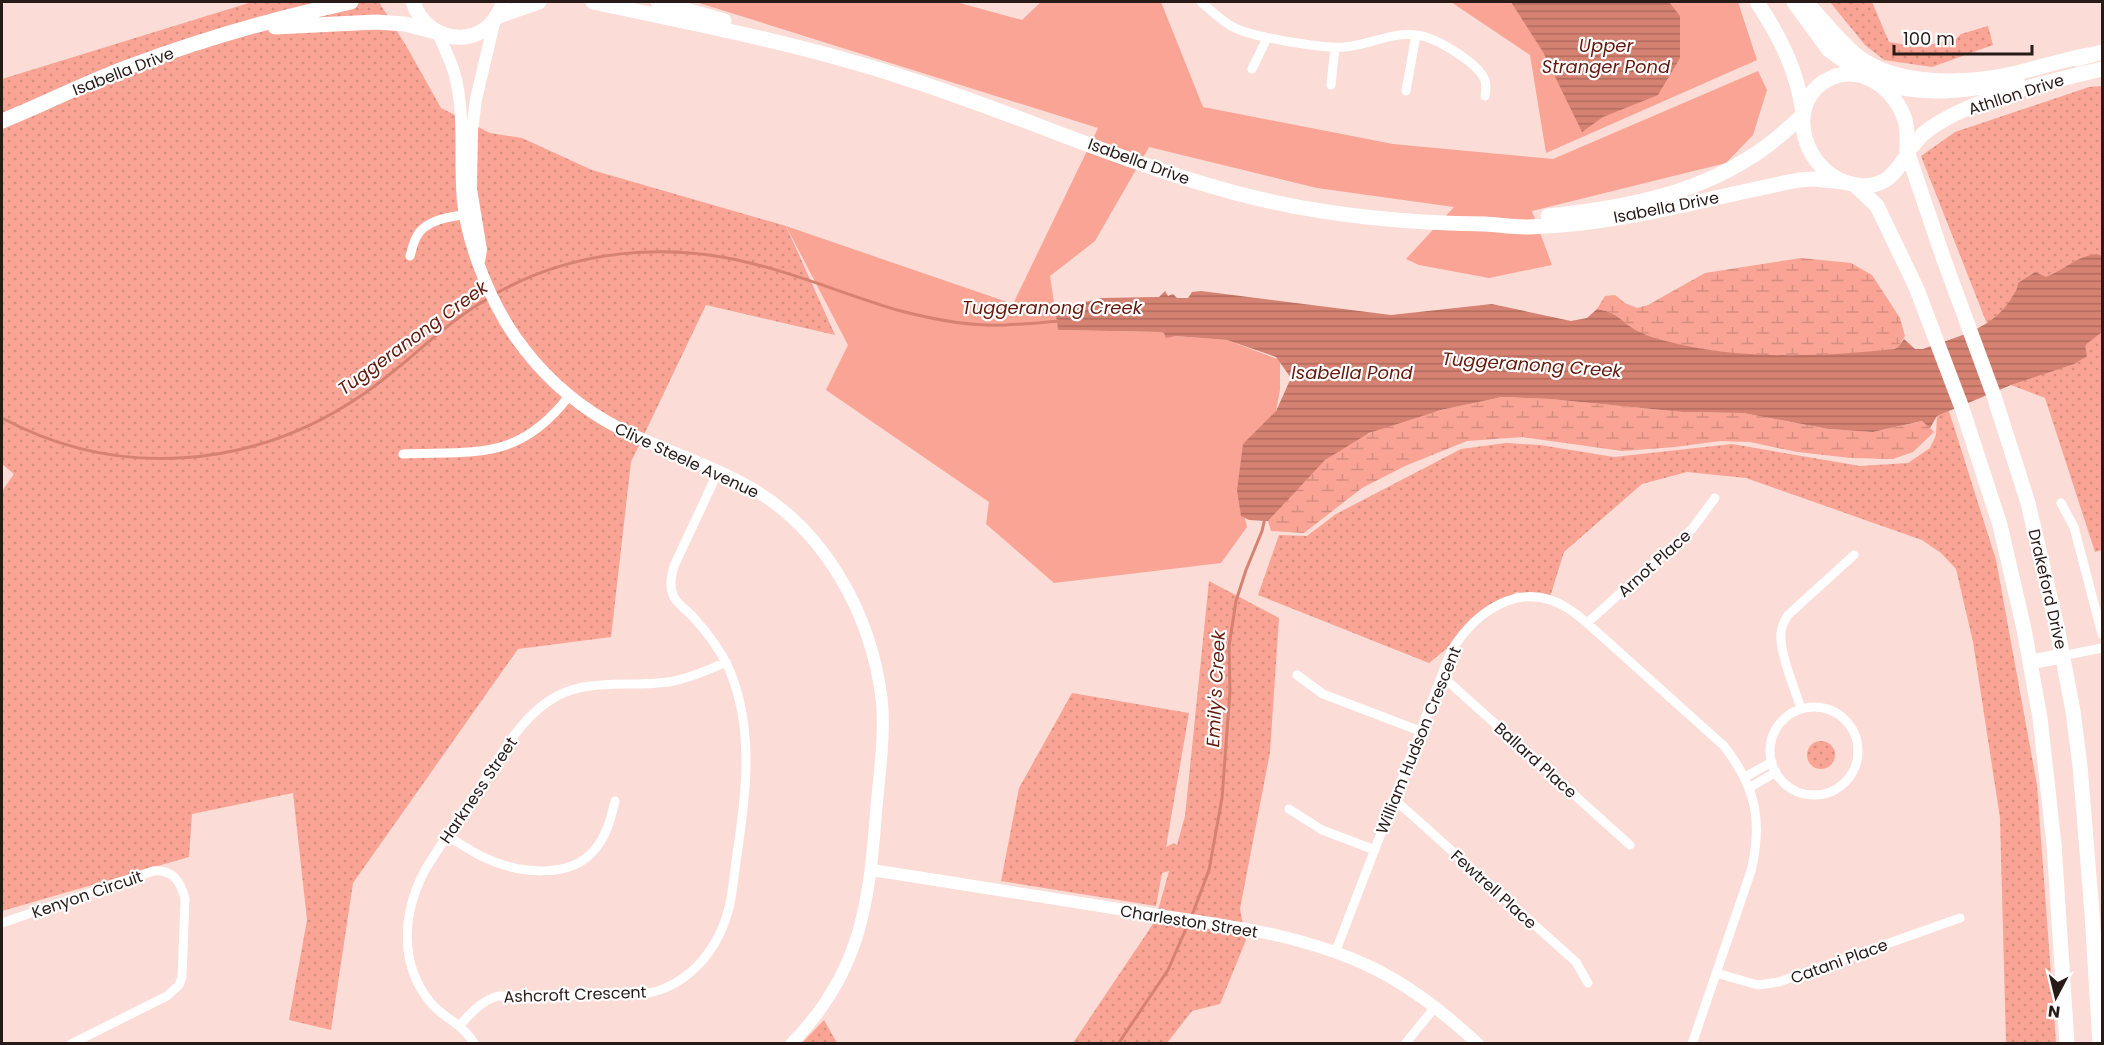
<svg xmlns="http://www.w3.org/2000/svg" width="2104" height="1045" font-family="Poppins,sans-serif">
  <defs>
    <pattern id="wetland-marsh" width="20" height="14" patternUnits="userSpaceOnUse" patternTransform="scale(1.5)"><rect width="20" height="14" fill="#f9a494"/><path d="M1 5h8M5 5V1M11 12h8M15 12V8" fill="none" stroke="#d58d7f"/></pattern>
    <pattern id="park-dots" width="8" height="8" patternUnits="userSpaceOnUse" patternTransform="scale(1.5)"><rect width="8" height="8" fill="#f9a494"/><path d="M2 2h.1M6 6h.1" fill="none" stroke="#d58d7f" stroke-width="1.8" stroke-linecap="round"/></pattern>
    <pattern id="water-rules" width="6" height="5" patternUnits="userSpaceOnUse" patternTransform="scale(1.5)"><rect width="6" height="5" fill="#d68272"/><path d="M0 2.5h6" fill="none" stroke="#ae6a5d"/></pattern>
  </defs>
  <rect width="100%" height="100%" fill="#fcdcd6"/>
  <!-- grass -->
  <path fill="#f9a494" d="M696,2h260l66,18 19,-18h120l42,105 190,37 160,15 205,-88 9,19 -14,45 -27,28 -194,48 20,54 -63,13 -70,-13 -13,-6 48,-52 -137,-19 -168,-41 -54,94 -45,35 8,54 102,2 14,4 53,4 53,20v30l-4,21 -34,96 5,20 -26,36 -167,20 -68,-59 3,-22 -163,-112 22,-45 -62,-119 227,78 85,-176z
    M1451,2h287l19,58 -211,93 -16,-98z"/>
  <!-- wetland -->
  <path fill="url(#wetland-marsh)" d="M1801,258l50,5 21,12 28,43 5,18 -7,11c-11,5 -27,5 -40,6 -61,4 -138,5 -196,-13 -11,-3 -25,-7 -34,-15 -12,-10 -15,-13 -31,-16l8,-13 10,-1 10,8 12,5 11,-3 57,-32z
    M1502,397l48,2 132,13 61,1 85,16 45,3 50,-11 11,11 -21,20 -20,7 -42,-1 -54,-6 -47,-10 -30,-1 -45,6 -53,4 -99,-14 -56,4 -62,25 -43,22 -58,45 -33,-2 -3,-10c18,-20 36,-44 57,-61 45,-38 121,-51 177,-63z"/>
  <!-- park -->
  <path fill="url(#park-dots)" d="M252,2h127l29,47 33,59 49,25 32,5 70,32 194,56 49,109 -129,-30 -75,157 -20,175 -93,12 -165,234 -22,147 -42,-10 18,-100 -14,-127 -101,21 -3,43 -187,54v-420l12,-17 -12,-10v-385z
    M1830,2h42l17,40 30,5 37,-8 5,-5 27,-8 5,19 -61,22 -48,-7 -19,-15z
    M2102,86v464l-7,2 -50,-154 -34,-13 -90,-229 34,-24 134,-45z
    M1949,411l47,149 41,225 19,258h-50l-6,-225 -27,-176 -17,-73 -15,-16 -19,-13 -176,-62 -59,-6 -45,12 -78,68 -14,45 -34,-5 -87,71 -171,-68 21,-60 28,1 29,-22 125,-65 45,-6 34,2 74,12 118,-13 128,22 48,-3 22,-15 6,-13 1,-19z
    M1209,581l70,37 -9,134 -30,157 6,31 -26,64 -28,7 -25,32h-94l82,-122 14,-50 -7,2 -6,33 -155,-25 18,-93 53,-95 117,20 -23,134 8,-4 3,2 8,-29z
    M1807 755a14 14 0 1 1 28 0a14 14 0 1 1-28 0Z
    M824,1020l13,23h-35z"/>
  <!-- water -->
  <path fill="url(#water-rules)" d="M1511,2h158l11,14v42l-22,37 -55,22 -21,15 -39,-80z
    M2097,254l5,2v76l-17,13 2,11 -13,8 -63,21 -74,31 -7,12 -8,-7 -49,11 -45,-3 -85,-16 -61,-1 -132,-13 -48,-2 -61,13 -72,23 -44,27 -57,61 -19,-1 -8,-4 -4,-26 6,-46 33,-33 15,-33 -15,-21 -49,-17 -52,-4 -9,2 -2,-5 -4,-1 -102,-2 -3,-21 47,-11 57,-1 6,-6 3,5 5,-2 4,4h11l4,-6 9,-1 190,24 101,-11 79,17 16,-3 10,-9c16,3 19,6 31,16 10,8 26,13 38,16 70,19 156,16 228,8l4,-2 6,-8 11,10h8c32,-12 69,-19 88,-50 3,-5 7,-10 7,-16l17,-11 11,5c18,-7 31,-21 51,-23z"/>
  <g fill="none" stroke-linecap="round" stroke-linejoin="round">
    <!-- stream -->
    <path stroke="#d68272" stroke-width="3" d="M495,294c78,-44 172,-53 259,-30 50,12 97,33 147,47 27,7 57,13 85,14 24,1 49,-2 73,-4
      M2,418c115,62 250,51 357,-21 46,-30 82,-72 130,-99
      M1191,918l18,-48 13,-72 8,-107 -1,-45 7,-45 10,-31 16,-39 3,-13
      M1118,1044l50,-74 20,-46"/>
    <!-- minor -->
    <path stroke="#fff" stroke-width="9" d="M1201,2c10,8 20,19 32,25 18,10 91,22 112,20 24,-2 46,-15 71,-12 18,1 60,27 68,43 3,6 2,11 1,18
      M1252,69l15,-31
      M1331,85l4,-38
      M1406,91l10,-56
      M410,256c2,-6 3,-13 6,-18 8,-19 37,-22 55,-24
      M403,454c74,-3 116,7 166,-58
      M2061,503l13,24 28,107
      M1587,623l105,-94 23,-31
      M2062,656l40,-8
      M1297,675l26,19 97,37
      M1442,676l188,169
      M1770 751a44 44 0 1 1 88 0a44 44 0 1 1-88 0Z
      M1801,709c-6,-20 -22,-57 -20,-76 0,-7 4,-13 7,-18l66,-60
      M1745,777l27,-15
      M1749,788l27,-16
      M1394,799l182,163 12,21
      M1289,809l33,21 53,20
      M447,836c12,7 24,15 36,21 33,16 88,24 113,-9 11,-14 15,-30 19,-47
      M2,923l151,-52c20,-2 28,11 32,28l-3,78 -3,8 -12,11 -96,48
      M1335,953l116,-302c25,-40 70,-73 118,-42 6,4 12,9 18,14l137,123c32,41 39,75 27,125l-59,173
      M1716,973l42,12 21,-3 181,-64
      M459,1026c12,-13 22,-25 39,-30 34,0 67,-1 100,-1 22,-1 47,2 67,-7 24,-10 43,-30 54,-53 12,-23 14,-49 17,-74 10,-64 19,-132 -7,-192 -9,-20 -22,-37 -36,-52 -6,-7 -15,-12 -19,-20 -5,-10 -3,-20 0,-31l44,-94
      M475,1044c-5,-7 -10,-13 -16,-18 -10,-8 -21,-14 -29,-24 -32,-40 -27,-90 -5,-132 17,-27 35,-54 53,-80 26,-39 51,-91 101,-102 31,-7 64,-1 95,-7 18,-4 35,-11 52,-19
      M1405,1044l30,-37"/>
    <!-- tertiary -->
    <path stroke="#fff" stroke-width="12" d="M438,33c5,12 12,26 16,39 12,41 5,87 9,129 4,43 28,102 53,137 24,34 54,62 90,83 44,26 96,39 140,64 79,43 126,130 136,217 3,36 -3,74 -6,111 -7,92 -16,161 -85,231
      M479,261l2,-11 -10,-61 1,-58 4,-32 19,-80
      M872,870c82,13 165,26 247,39 86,14 177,21 256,60 38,19 72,46 103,75"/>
    <!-- primary -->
    <path stroke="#fff" stroke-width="15" d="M413,2c15,46 77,48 90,0
      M593,2c103,22 208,42 309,75 111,35 218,85 330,115 84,23 167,31 253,32 15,1 29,3 44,3 91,-2 181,-30 270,-47l15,-1 29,3
      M658,2l66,19
      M496,17l43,-15
      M275,27l101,-5 29,2 31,8
      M2077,59l25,-7
      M1878,83c48,13 92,9 139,-4
      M2,121c42,-17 83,-38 126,-54 72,-27 148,-49 223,-65
      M1908,154l-1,-3c6,-5 11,-12 16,-17 40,-34 128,-53 179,-65
      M1548,216c69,-7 142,-20 201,-58 20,-12 37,-27 54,-43"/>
    <!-- trunk -->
    <path stroke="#fff" stroke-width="15" d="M1757,2c23,35 40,68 46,110
      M1794,2l35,48 35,25
      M1806,2c16,17 32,38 50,53 40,32 109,29 156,19 26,-6 51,-14 76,-19
      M1907,151c0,-10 1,-21 -2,-31 -9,-30 -43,-56 -74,-42 -51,23 -27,100 26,107 11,2 21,0 30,-6 9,-6 14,-16 21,-25
      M1908,154l36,106 50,136 34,107 29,124 16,84 7,55 12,147 8,131
      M1855,185l22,21 39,81 46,121 38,117 24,104 16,89 14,126 13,200
      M2031,662l31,-6"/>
  </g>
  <g text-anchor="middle" stroke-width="4.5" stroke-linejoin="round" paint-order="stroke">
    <!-- street labels -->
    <g font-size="16" fill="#271a17" stroke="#fff">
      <text transform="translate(123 71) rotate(-21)" y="6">Isabella Drive</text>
      <text transform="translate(2016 94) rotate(-18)" y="6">Athllon Drive</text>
      <text transform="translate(1139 161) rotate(20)" y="6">Isabella Drive</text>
      <text transform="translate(1666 207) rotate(-11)" y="6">Isabella Drive</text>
      <text transform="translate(687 460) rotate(25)" y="6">Clive Steele Avenue</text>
      <text transform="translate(1654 563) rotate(-42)" y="6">Arnot Place</text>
      <text transform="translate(2048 589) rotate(77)" y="6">Drakeford Drive</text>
      <text transform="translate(1418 740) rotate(-68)" y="6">William Hudson Crescent</text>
      <text transform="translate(1536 760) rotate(42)" y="6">Ballard Place</text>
      <text transform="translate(478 790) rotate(-56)" y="6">Harkness Street</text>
      <text transform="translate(1494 889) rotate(42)" y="6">Fewtrell Place</text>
      <text transform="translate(87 894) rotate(-19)" y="6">Kenyon Circuit</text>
      <text transform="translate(1189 921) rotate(9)" y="6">Charleston Street</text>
      <text transform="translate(1839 961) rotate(-20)" y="6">Catani Place</text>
      <text transform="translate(575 994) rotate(-2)" y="6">Ashcroft Crescent</text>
    </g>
    <!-- water labels -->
    <g font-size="18" font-style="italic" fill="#64190d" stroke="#fff">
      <text x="1606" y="52">Upper<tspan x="1606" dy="21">Stranger Pond</tspan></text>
      <text x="1052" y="314">Tuggeranong Creek</text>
      <text transform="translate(413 338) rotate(-36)" y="6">Tuggeranong Creek</text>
      <text transform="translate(1532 365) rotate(4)" y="6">Tuggeranong Creek</text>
      <text x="1352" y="379">Isabella Pond</text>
      <text transform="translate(1216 689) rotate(-87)" y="6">Emily's Creek</text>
    </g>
  </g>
  <!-- border -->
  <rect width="2104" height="1045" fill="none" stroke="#271a17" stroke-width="6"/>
  <!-- north arrow -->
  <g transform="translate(2056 997) rotate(187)" stroke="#ffffff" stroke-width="4.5" paint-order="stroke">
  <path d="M0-4.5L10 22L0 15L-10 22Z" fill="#271a17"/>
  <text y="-9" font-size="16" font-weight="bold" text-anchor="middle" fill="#271a17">N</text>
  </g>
  <!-- scale -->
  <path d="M1894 45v9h138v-9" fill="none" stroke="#271a17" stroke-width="3"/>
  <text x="1903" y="45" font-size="18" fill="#271a17" stroke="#ffffff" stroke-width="4.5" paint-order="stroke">100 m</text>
</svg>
